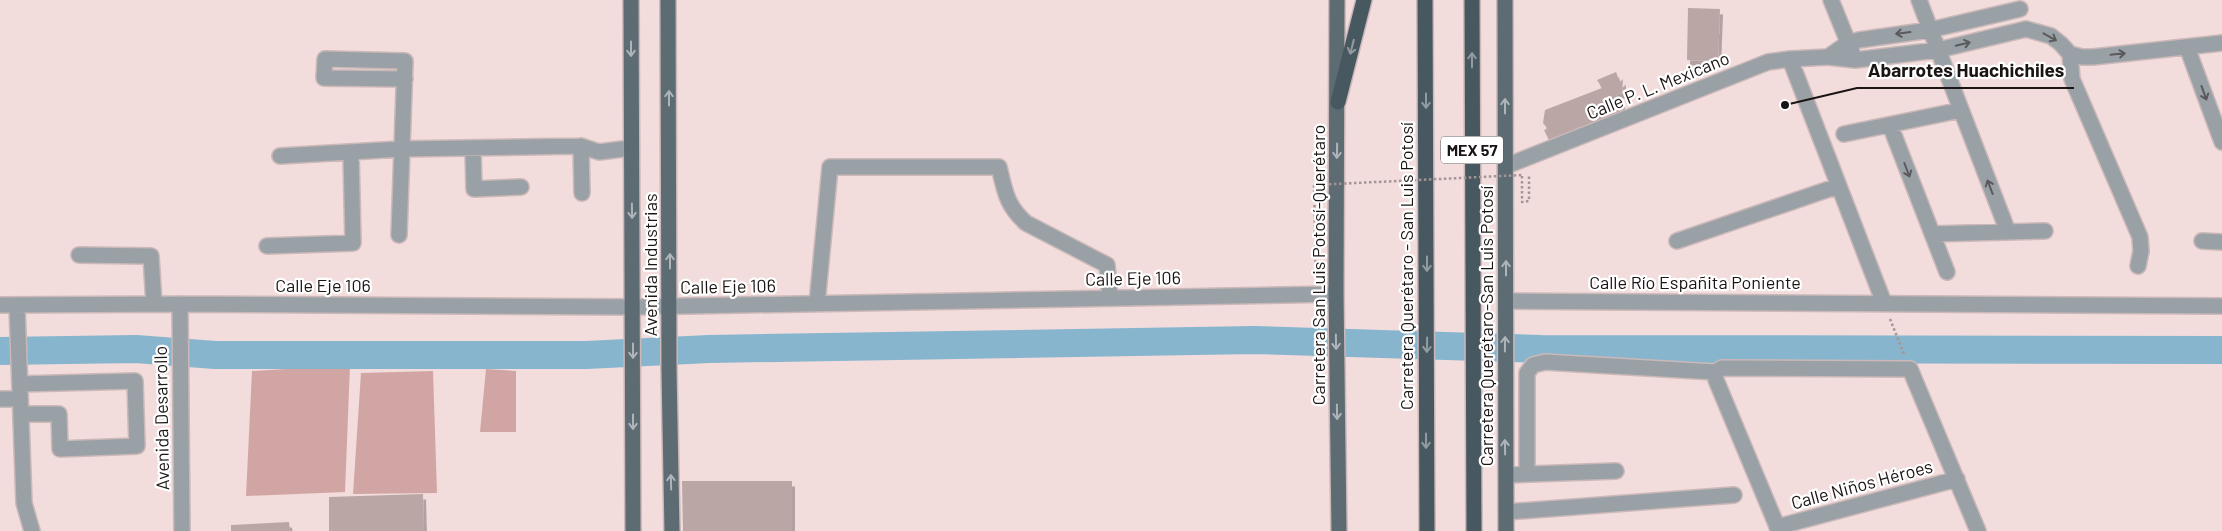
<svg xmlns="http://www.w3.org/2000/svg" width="2222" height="531" font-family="Barlow,sans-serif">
  <defs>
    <filter id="shadow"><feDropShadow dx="3" dy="5.5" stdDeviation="0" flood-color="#0004"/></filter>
  </defs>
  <rect width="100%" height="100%" fill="#f2dcdc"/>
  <!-- green -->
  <path fill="#d1a5a4" d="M350,365l-5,127 -99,4 6,-125z
    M486,369l30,2v61h-36z
    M433,371l4,122 -84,1 8,-121z"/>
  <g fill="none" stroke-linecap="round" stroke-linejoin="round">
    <!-- river -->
    <path stroke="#87b5cd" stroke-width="28" d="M0,351l136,-2 79,6h371l123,-6 545,-9 287,9 681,1"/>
  </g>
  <!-- building -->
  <path fill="#bba6a6" filter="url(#shadow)" d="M1688,8l32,1 -2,52 -31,-1z
    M1616,72l4,10 3,-3 -1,14 -6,1 2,7 4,-3v18l-72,26 -6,-12 4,-1 -5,-6 2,-13 57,-22 -5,-8z
    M682,481h110v50h-109z
    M423,494l1,37h-95v-34z
    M289,522l1,9h-59v-6z"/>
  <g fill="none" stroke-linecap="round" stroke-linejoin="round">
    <defs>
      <path id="minor" d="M1831,0l21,52
        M1919,0l89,232
        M2187,47l35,95
        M2070,54l2,25 68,158 1,14 -3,15
        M2070,54l12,3h11l129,-14
        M1828,57l20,-14 11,-3 71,-10 90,-21
        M1790,59l94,244
        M1890,125l57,147
        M1844,134l117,-24
        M581,146l1,47
        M473,149l1,40 47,-2
        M280,156l121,-7 180,-3 18,6 32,-4
        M1506,166l262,-104 22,-3 38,-2 27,3 25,-3 58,-7 88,-21 25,7 10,8 9,10
        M1932,234l113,-3
        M399,235l6,-174 -80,-2 -1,19 81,1
        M1677,241l161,-55
        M2202,241l20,1
        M267,246l86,-3 -2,-90
        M79,255l72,1 3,48
        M1506,301l716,5
        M180,304l2,227
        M817,304l13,-137h169c6,24 7,38 27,56l81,42 3,33
        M0,305l180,-1 454,3 702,-13
        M17,305l7,198 8,28
        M1715,372l7,-4 188,1 68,162
        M1715,372l1,8 63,151
        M20,384l115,-3 2,65 -77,3 -1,-35h-38
        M0,399h20
        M1527,474v-101l6,-8 12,-3 170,10
        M1506,475l110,-4
        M1506,512l228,-17
        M1777,527l180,-48"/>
      <path id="major" d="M631,0l2,531
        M668,0l1,370 3,161
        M1337,0l-1,294 3,237
        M1505,0l1,531"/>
      <path id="highway" d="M1425,0l2,531
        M1472,0l2,531
        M1338,102l26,-102"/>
    </defs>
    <!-- minor casing -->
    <use href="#minor" stroke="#cbb8b8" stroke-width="18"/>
    <!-- major casing -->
    <use href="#major" stroke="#cbb8b8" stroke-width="18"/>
    <!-- highway casing -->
    <use href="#highway" stroke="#cbb8b8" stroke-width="18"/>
    <!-- path -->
    <path stroke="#a49494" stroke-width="2.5" stroke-dasharray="2.5 2.5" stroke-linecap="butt" d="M1522,176v26l7,-1v-27
      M1314,185l2,95
      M1890,319l14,35"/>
    <!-- minor -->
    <use href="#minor" stroke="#99a1a6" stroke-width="15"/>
    <!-- major -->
    <use href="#major" stroke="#5d6b73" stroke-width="15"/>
    <!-- highway -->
    <use href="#highway" stroke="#485861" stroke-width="15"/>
    <!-- path-bridge -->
    <path stroke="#a49494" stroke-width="2.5" stroke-dasharray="2.5 2.5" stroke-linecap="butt" d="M1314,185l208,-10"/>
  </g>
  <!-- one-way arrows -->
  <defs><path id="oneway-shaft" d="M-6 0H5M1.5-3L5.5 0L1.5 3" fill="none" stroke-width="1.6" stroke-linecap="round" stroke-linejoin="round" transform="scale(1.25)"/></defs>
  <g stroke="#5a5a5d">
    <use href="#oneway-shaft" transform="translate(1903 33) rotate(173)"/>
    <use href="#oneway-shaft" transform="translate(2050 37) rotate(29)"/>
    <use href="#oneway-shaft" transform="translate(1963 44) rotate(-13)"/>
    <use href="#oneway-shaft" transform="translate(2118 54) rotate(-6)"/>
    <use href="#oneway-shaft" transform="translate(2204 93) rotate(70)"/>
    <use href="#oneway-shaft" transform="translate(1907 170) rotate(69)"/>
    <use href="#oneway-shaft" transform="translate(1990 187) rotate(-111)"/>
  </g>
  <g stroke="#919ba0">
    <use href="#oneway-shaft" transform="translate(1352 47) rotate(104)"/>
    <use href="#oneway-shaft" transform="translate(1472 60) rotate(-90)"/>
    <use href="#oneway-shaft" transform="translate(1426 101) rotate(90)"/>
    <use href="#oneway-shaft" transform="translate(1427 264) rotate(90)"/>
    <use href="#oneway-shaft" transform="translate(1427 345) rotate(91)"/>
    <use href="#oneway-shaft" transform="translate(1426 441) rotate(90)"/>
  </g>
  <g stroke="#aeb5b9">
    <use href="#oneway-shaft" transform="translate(631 49) rotate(90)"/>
    <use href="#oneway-shaft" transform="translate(669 98) rotate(-90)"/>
    <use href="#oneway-shaft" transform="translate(1505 106) rotate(-90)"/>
    <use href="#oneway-shaft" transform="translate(1337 151) rotate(91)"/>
    <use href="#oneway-shaft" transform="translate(632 211) rotate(89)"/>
    <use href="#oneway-shaft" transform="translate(670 261) rotate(-90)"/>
    <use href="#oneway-shaft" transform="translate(1506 268) rotate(-90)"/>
    <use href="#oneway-shaft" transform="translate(1336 342) rotate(89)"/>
    <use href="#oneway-shaft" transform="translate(1505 344) rotate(-89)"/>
    <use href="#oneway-shaft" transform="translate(633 351) rotate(90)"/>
    <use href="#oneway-shaft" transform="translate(1337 412) rotate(89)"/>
    <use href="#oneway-shaft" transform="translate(633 422) rotate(90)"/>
    <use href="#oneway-shaft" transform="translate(1505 447) rotate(-91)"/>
    <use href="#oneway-shaft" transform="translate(671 482) rotate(-91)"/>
  </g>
  <g text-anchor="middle" stroke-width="4.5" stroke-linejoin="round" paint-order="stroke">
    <!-- shield labels -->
    <rect fill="#fff" stroke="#5f5a5a" stroke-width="1" x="1441" y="136.5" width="62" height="27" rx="4"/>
    <g font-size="16" font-weight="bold" fill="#1b1414">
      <text x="1472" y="156">MEX 57</text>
    </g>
    <!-- street labels -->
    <g font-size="18" fill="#1b1414" stroke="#fff">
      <text transform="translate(1658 86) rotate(-22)" y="6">Calle P. L. Mexicano</text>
      <text transform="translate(651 265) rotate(-90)" y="6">Avenida Industrias</text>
      <text transform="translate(1319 265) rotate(-90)" y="6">Carretera San Luis Potosí-Querétaro</text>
      <text transform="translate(1407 266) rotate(-90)" y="6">Carretera Querétaro - San Luis Potosí</text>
      <text transform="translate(1133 279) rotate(-1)" y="6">Calle Eje 106</text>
      <text x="1695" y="289">Calle Río Españita Poniente</text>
      <text x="323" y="292">Calle Eje 106</text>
      <text transform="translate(728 287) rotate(-1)" y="6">Calle Eje 106</text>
      <text transform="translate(1487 326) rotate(-90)" y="6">Carretera Querétaro-San Luis Potosí</text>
      <text transform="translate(162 418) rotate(-91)" y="6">Avenida Desarrollo</text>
      <text transform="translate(1862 485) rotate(-15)" y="6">Calle Niños Héroes</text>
    </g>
  </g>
  <!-- callouts -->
  <path fill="none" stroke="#1b1414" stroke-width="2" d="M1785 105L1857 88H2074"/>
  <circle fill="#1b1414" stroke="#fff" stroke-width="2" cx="1785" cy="105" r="5"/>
  <g font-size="19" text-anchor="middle" font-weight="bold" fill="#1b1414" stroke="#fff" stroke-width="4.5" stroke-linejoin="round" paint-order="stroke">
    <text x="1966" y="77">Abarrotes Huachichiles</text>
  </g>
</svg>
